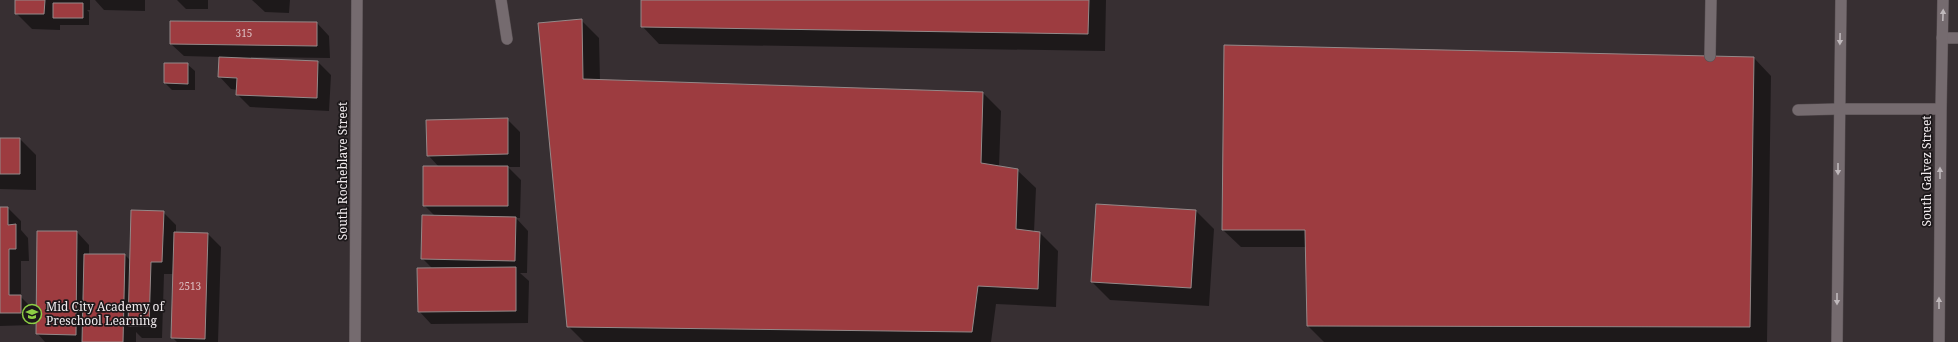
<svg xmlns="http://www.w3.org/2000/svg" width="1958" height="342" font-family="'Noto Serif',serif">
  <rect width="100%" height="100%" fill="#372f32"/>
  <!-- shadow -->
  <path fill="#0007" d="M16,0h74v10h-3l2,2v13h-29v5l-28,-1 -16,-16z
    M95,0h50v11l-41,-1z
    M177,0h31v9h-22z
    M252,0h38l-1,13 -24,-1z
    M642,0h464l-1,51 -446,-7 -17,-18z
    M581,20l18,18 1,43 383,12 18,18 -2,56 18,3 19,18 -2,44 6,1 18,18 -2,56 -60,-3 -5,38h-407l-16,-16z
    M317,23l12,13 1,22 -79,-1v2l67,3 13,13 -2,36 -79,-4 -13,-13 1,-4 -7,-1 -12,-13 1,-19 -36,-1 -13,-12z
    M1754,58l17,18 -4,266h-443l-16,-16 -2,-79h-65l-18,-17z
    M187,64l8,7v19h-23l-7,-7z
    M507,119l13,13v35h-12l13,13 -1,38h-4l12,13 -1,42h-7l9,8 -1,42 -97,1 -12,-13 14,-42 -11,-11 13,-42 -11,-11 15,-38 -11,-12z
    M0,139h20l16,16v35l-36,-1z
    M1097,205l99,6 18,18 -5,77 -99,-6 -18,-18z
    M0,208h8l13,13v9l7,8 1,23h-8v36l12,12v16l-33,1z
    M163,212l13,13v8l32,1 13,13 -3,95h-41l-5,-5 2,-63h-10l-2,64h-20l-6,-6v10h-91l-8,-9 40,-101 12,13v10h36l6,6z"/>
  <!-- building -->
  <path fill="#9d3c40" stroke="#948989" d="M15,0h30l-1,14h-29z
    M641,0h448l-1,34 -447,-7z
    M53,3h30v15h-30z
    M582,19l1,60 400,13 -2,71 37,6 -2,60 24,3 -2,57 -60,-3 -6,46 -405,-5 -29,-304z
    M170,21l147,1v24l-147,-2z
    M1224,45l530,12 -4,270 -443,-1 -2,-96h-83z
    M219,57l99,4 -1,37 -81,-3 1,-17 -19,-1z
    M164,63h24v21l-24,-1z
    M508,118v36l-81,2 -1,-36z
    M0,138h20v36h-20z
    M423,166h85v40h-85z
    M1096,204l100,6 -5,78 -100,-6z
    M0,207h8v18l8,-1v25h-7v46h12v18h-21z
    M131,210l33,1 -2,51h-11l-2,64h-21z
    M422,215l94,2 -1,44 -94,-2z
    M37,231h40l-1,104 -40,-1z
    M174,232l34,1 -3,106 -34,-1z
    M84,254h41l-2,88h-41z
    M516,267v44l-98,1 -1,-44z"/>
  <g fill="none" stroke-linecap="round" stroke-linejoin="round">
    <defs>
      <path id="service" d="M501,0l6,39
        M1942,38h16
        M1710,56l1,-56
        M1798,110l40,-1"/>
      <path id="minor" d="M355,342l2,-342"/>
      <path id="tertiary" d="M1838,109h103
        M1837,342l4,-342
        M1939,342l2,-233 2,-109"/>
    </defs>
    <!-- service casing -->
    <use href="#service" stroke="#564e51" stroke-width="12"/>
    <!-- minor casing -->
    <use href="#minor" stroke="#564e51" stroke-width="12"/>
    <!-- tertiary casing -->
    <use href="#tertiary" stroke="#564e51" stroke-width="12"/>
    <!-- service -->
    <use href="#service" stroke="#756b6f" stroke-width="11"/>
    <!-- minor -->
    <use href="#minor" stroke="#756b6f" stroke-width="11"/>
    <!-- tertiary -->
    <use href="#tertiary" stroke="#756b6f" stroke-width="11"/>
  </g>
  <!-- one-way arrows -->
  <defs><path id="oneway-solid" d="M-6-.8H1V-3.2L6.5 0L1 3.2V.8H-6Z"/></defs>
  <g fill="#bfb8bb">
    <use href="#oneway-solid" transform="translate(1943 15) rotate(-88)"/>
    <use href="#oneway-solid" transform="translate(1840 39) rotate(91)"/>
    <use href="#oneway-solid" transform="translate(1838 169) rotate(90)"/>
    <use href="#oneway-solid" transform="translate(1940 173) rotate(-90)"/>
    <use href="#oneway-solid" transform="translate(1837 299) rotate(90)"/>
    <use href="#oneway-solid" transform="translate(1939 303) rotate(-90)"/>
  </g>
  <!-- icons -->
  <defs>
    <symbol id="school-ring" viewBox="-11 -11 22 22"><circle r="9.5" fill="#1c181a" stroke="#8dce45" stroke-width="1.5"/><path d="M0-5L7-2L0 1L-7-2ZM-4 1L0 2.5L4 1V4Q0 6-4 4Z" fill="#8dce45"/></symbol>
  </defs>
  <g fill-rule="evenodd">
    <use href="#school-ring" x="21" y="303" width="22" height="22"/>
  </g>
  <g text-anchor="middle" stroke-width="3.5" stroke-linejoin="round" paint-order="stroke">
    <!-- number labels -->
    <g font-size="10" fill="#dcbfc2">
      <text x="244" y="37">315</text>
      <text x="190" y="290">2513</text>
    </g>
    <!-- street labels -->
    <g font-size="12" fill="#f1ebee" stroke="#1c181a">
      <text transform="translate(343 171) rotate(-90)" y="4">South Rocheblave Street</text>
      <text transform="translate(1927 171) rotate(-90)" y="4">South Galvez Street</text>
    </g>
    <!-- poi labels -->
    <g font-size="12" fill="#f1ebee" stroke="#1c181a" text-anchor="start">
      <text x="46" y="311">Mid City Academy of<tspan x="46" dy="14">Preschool Learning</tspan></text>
    </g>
  </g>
</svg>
